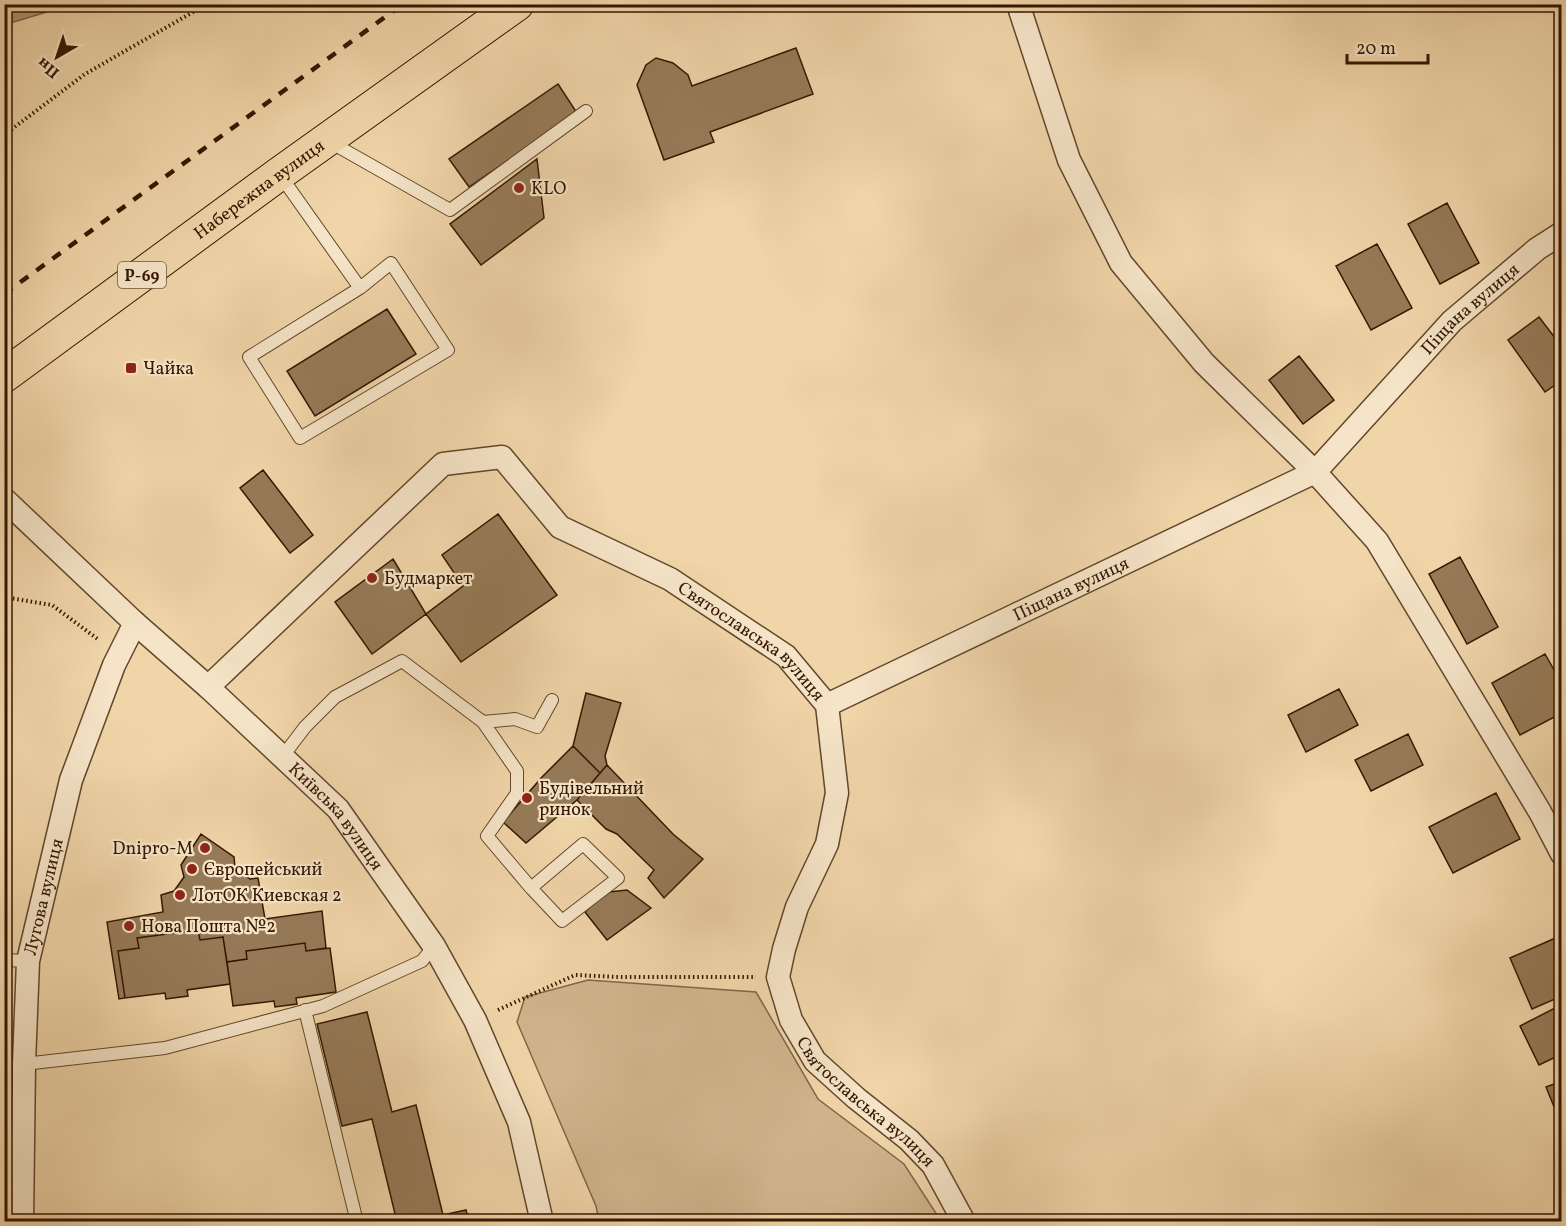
<svg xmlns="http://www.w3.org/2000/svg" width="1566" height="1226" font-family="Vollkorn,serif">
  <rect width="100%" height="100%" fill="#f0d5a9"/>
  <filter id="stains"><feTurbulence type="fractalNoise" baseFrequency=".00333" numOctaves="4"/><feColorMatrix values="0 0 0 0 .2 0 0 0 0 .09 0 0 0 0 .02 0 0 0 .5 -.17"/></filter>
  <radialGradient id="worn" r=".72"><stop offset=".6" stop-color="#630" stop-opacity="0"/><stop offset="1" stop-color="#630" stop-opacity=".3"/></radialGradient>
  <!-- green -->
  <path fill="#d0b58c" stroke="#826646" stroke-width="1.5" d="M588,980l168,12 62,107 86,65 37,57h-342l-3,-15 -79,-184 8,-25z"/>
  <!-- water -->
  <path fill="#b09470" stroke="#7e6244" stroke-width="1.5" d="M5,4h65v1l-63,19 -2,4z"/>
  <!-- building -->
  <path fill="#967a58" stroke="#341701" stroke-width="1.5" d="M796,48l17,46 -103,38 4,10 -50,18 -27,-75 9,-20 10,-7 17,5 15,12 4,11z
    M558,84l19,29 -108,74 -20,-28z
    M537,159l7,59 -63,47 -31,-41z
    M1447,203l32,60 -39,21 -32,-60z
    M1377,244l35,64 -41,22 -35,-64z
    M387,309l29,45 -101,62 -28,-45z
    M1539,317l23,30v33l-17,12 -37,-52z
    M1299,356l35,44 -31,24 -34,-44z
    M263,470l50,65 -23,18 -50,-65z
    M498,514l59,81 -96,67 -35,-48 37,-28 -21,-31z
    M1460,557l38,70 -31,17 -38,-70z
    M393,559l33,55 -54,40 -37,-52z
    M1545,654l17,30v29l-42,22 -28,-52z
    M1339,689l19,36 -52,27 -18,-37z
    M586,693l35,10 -16,53 2,9 -7,8 -27,-27z
    M1408,734l15,31 -52,26 -16,-31z
    M573,746l27,27 -23,27 -51,43 -23,-21 39,-45z
    M607,765l66,69 30,25 -39,39 -16,-20 6,-8 -37,-36 -11,-5 -29,-29z
    M1496,793l24,46 -67,34 -24,-46z
    M201,834l33,23 1,11 15,11 8,-1 7,41 57,-8 4,37 -20,3 -1,-8 -59,8 1,8 -20,3 -4,-25 -23,3 -2,-10 -61,8 2,10 -21,3 7,47 -6,1 -12,-77 56,-10 -2,-17 13,-4 10,-14 -3,-12z
    M627,890l24,18 -44,32 -22,-28 13,-13 11,-7z
    M198,930l2,10 23,-3 7,47 -43,6 1,6 -22,3 -1,-6 -40,5 -7,-47 21,-3 -2,-10z
    M1560,936l2,60 -30,13 -22,-51z
    M305,943l1,8 24,-3 6,44 -40,6 1,6 -22,3 -1,-6 -41,5 -6,-44 20,-3 -1,-8z
    M1557,1007l5,9v38l-23,11 -19,-39z
    M367,1012l25,100 24,-7 27,110 23,-5 3,12h-56l-1,-4 -15,4 -25,-103 -30,7 -25,-102z
    M1562,1081v37l-3,1 -13,-32z"/>
  <g fill="none" stroke-linecap="round" stroke-linejoin="round">
    <defs>
      <path id="lane" d="M330,142l120,68 136,-99
        M280,175l80,113 -111,69 51,81 148,-88 -57,-87 -31,25
        M483,722l32,-3 22,8 15,-27
        M283,756l22,-29 30,-30 67,-36 81,61 34,49v22l-30,43 44,52 52,-44 35,34 -56,43 -31,-33
        M4,960l24,1
        M305,1010l52,212
        M24,1064l141,-16 158,-42 99,-45 12,-15"/>
      <g id="street">
        <path d="M1018,4l51,156 52,103 83,100 111,109 62,69 163,271 22,42"/>
        <path id="s1" d="M4,499l131,124 73,64 130,122 96,137 41,74 44,102 23,100"/>
        <path id="s2" d="M208,687l235,-223 59,-7 58,70 110,52 116,77 41,49 10,88 -10,51 -30,63 -13,42 -6,28 13,43 24,41 41,37 53,42 24,25 31,57"/>
        <path id="s3" d="M827,705l488,-233 137,-151 85,-72 25,-16"/>
        <path id="s4" d="M22,1222l2,-158 4,-103 43,-181 43,-115 21,-42"/>
      </g>
      <g id="primary">
        <path id="s5" d="M4,376l275,-202 238,-170"/>
      </g>
    </defs>
    <!-- lane casing -->
    <use href="#lane" stroke="#63462b" stroke-width="14"/>
    <!-- street casing -->
    <use href="#street" stroke="#63462b" stroke-width="25"/>
    <!-- primary casing -->
    <use href="#primary" stroke="#341701" stroke-width="35"/>
    <!-- path -->
    <path stroke="#341701" stroke-width="4" stroke-dasharray="1.5 3" stroke-linecap="butt" d="M4,135l81,-61 122,-70
      M4,597l48,8 47,35
      M498,1010l77,-35 44,2h137"/>
    <!-- lane -->
    <use href="#lane" stroke="#f5e4c7" stroke-width="12"/>
    <!-- street -->
    <use href="#street" stroke="#f5e4c7" stroke-width="22"/>
    <!-- primary -->
    <use href="#primary" stroke="#f0d5a9" stroke-width="33"/>
    <!-- rail -->
    <path stroke="#341701" stroke-width="4.5" stroke-dasharray="10 10" stroke-linecap="butt" d="M4,294l399,-290"/>
  </g>
  <!-- markers -->
  <g fill="#8f2418" stroke="#f5e4c7" stroke-width="2">
    <circle cx="519" cy="188" r="6"/>
    <rect x="125" y="362" width="12" height="12" rx="3"/>
    <circle cx="372" cy="578" r="6"/>
    <circle cx="527" cy="798" r="6"/>
    <circle cx="205" cy="848" r="6"/>
    <circle cx="192" cy="869" r="6"/>
    <circle cx="180" cy="895" r="6"/>
    <circle cx="129" cy="926" r="6"/>
  </g>
  <g text-anchor="middle" stroke-width="4.5" stroke-linejoin="round" paint-order="stroke">
    <!-- shield labels -->
    <rect fill="#f5e4c7" stroke="#6e543c" stroke-width="1.5" x="118" y="262" width="48" height="26" rx="4.5"/>
    <g font-size="16" font-weight="bold" fill="#341701">
      <text x="142" y="281">Р-69</text>
    </g>
    <!-- poi labels -->
    <g font-size="18" fill="#341701" stroke="#f5e4c7" text-anchor="start">
      <text x="531" y="194">KLO</text>
      <text x="143" y="374">Чайка</text>
      <text x="384" y="584">Будмаркет</text>
      <text x="539" y="794">Будівельний<tspan x="539" dy="21">ринок</tspan></text>
      <text x="193" y="854" text-anchor="end">Dnipro-M</text>
      <text x="204" y="875">Європейський</text>
      <text x="192" y="901">ЛотОК Киевская 2</text>
      <text x="141" y="932">Нова Пошта №2</text>
    </g>
    <!-- street labels -->
    <g font-size="18" fill="#341701" stroke="#f5e4c7">
      <text dy="6" stroke="none"><textPath href="#s5" startOffset="316">Набережна вулиця</textPath></text>
      <text dy="6" stroke="none"><textPath href="#s3" startOffset="766">Піщана вулиця</textPath></text>
      <text dy="6" stroke="none"><textPath href="#s3" startOffset="270">Піщана вулиця</textPath></text>
      <text dy="6" stroke="none"><textPath href="#s2" startOffset="699">Святославська вулиця</textPath></text>
      <text dy="6" stroke="none"><textPath href="#s1" startOffset="460">Київська вулиця</textPath></text>
      <text dy="6" stroke="none"><textPath href="#s4" startOffset="327">Лугова вулиця</textPath></text>
      <text dy="6" stroke="none"><textPath href="#s2" startOffset="1239">Святославська вулиця</textPath></text>
    </g>
  </g>
  <!-- margin -->
  <rect width="1566" height="1226" fill="none" stroke="#f0d5a9" stroke-width="24"/>
  <rect x="6" y="6" width="1554" height="1214" fill="none" stroke="#341701" stroke-width="3"/>
  <rect x="12" y="12" width="1542" height="1202" fill="none" stroke="#341701" stroke-width="1.5"/>
  <!-- north arrow -->
  <g transform="translate(57 57) rotate(219)" stroke="#f5e4c7" stroke-width="4.5" paint-order="stroke">
  <path d="M0-4.5L10 22L0 15L-10 22Z" fill="#341701"/>
  <text y="-9" font-size="16" font-weight="bold" text-anchor="middle" fill="#341701">Пн</text>
  </g>
  <!-- scale -->
  <path d="M1347 54v9h81v-9" fill="none" stroke="#341701" stroke-width="3"/>
  <text x="1356" y="54" font-size="18" fill="#341701" stroke="#f5e4c7" stroke-width="4.5" paint-order="stroke">20 m</text>
  <rect width="100%" height="100%" filter="url(#stains)"/>
  <rect width="100%" height="100%" fill="url(#worn)"/>
</svg>
